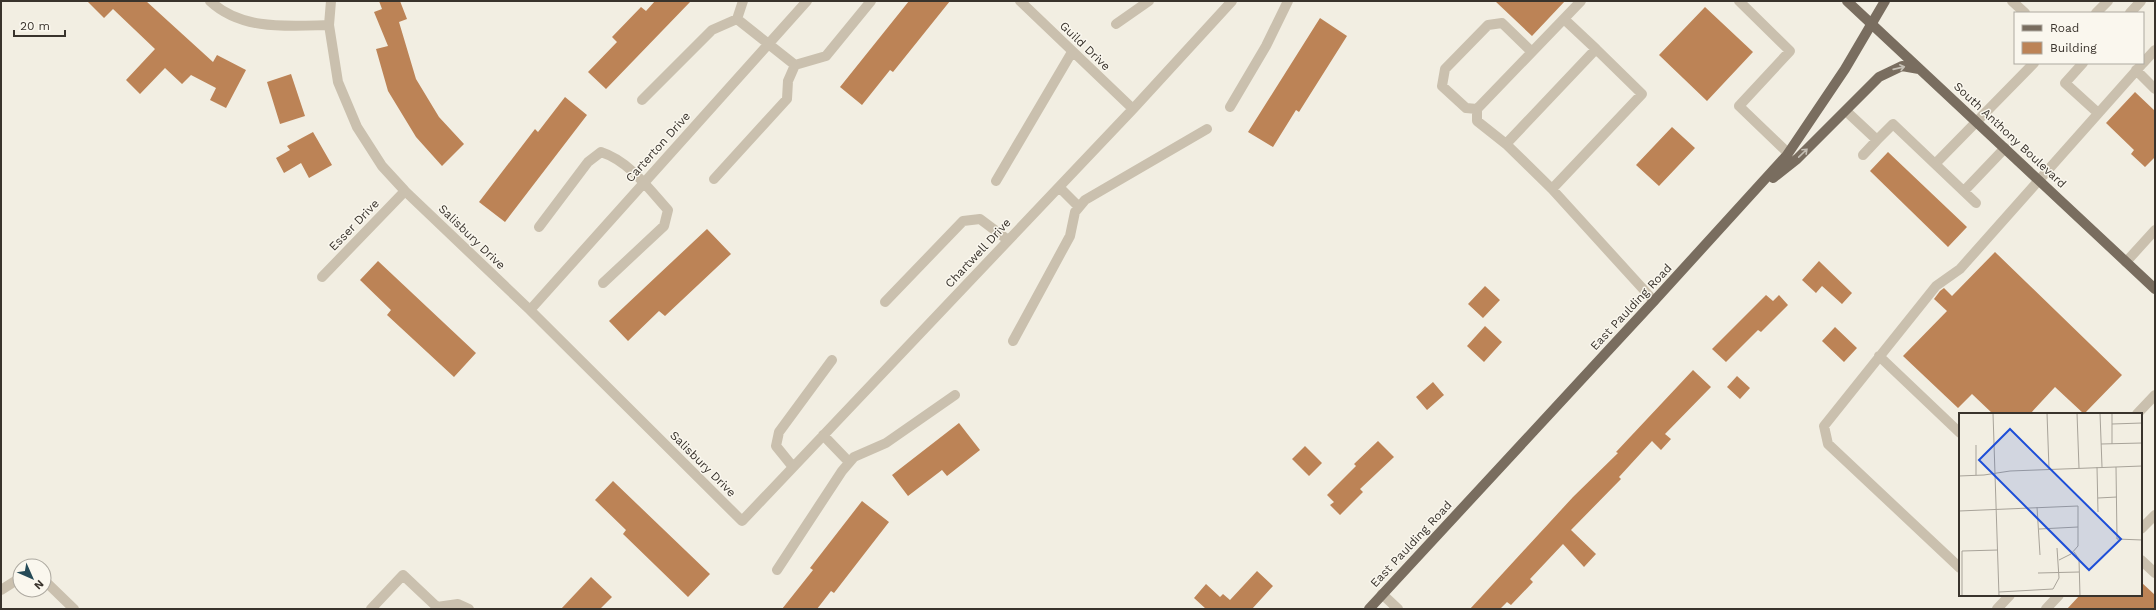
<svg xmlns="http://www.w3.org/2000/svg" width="2156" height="610" font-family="'Work Sans',sans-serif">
  <rect width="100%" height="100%" fill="#f2eee2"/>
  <!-- building -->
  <path fill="#bc8356" d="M87,1h59l67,61 4,-7 29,15 -20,38 -16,-8 6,-12 -25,-13 -9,9 -17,-16 -25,26 -14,-14 29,-31 -42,-40 -9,9z
    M379,1h21l7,18 -8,3 17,57 23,38 25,27 -22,22 -26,-29 -28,-46 -12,-42 12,-3 -14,-34 8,-3z
    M655,1h36l-85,88 -18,-17 29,-30 -5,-5 29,-30 5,4z
    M909,1h41l-57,71 -3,-2 -28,35 -22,-18z
    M1495,1h70l-33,35z
    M1705,7l48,45 -46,49 -48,-46z
    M1320,18l27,18 -48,76 -3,-2 -23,37 -25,-15z
    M291,74l14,42 -25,8 -13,-42z
    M2135,92l20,19v46l-10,10 -14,-13 3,-4 -28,-27z
    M565,97l22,18 -82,107 -26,-20 56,-73 3,3z
    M1672,127l23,21 -36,38 -23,-21z
    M313,132l19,33 -23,13 -8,-15 -17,10 -8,-15 14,-8 -3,-4z
    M1888,152l79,75 -19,20 -78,-76z
    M707,229l24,25 -66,62 -6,-5 -31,30 -19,-20z
    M1995,252l127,123 -38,39 -29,-27 -25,27h-37l-21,-20 -14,14 -55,-52 44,-45 -13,-12 6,-8 4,-3 8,8z
    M378,261l98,92 -22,24 -67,-62 4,-5 -31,-30z
    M1819,261l33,32 -10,11 -20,-18 -6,7 -14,-13z
    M1485,286l15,14 -17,18 -15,-14z
    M1766,295l7,6 6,-6 9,10 -27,27 -3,-2 -32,32 -14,-13z
    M1485,326l17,16 -18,20 -17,-16z
    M1835,327l22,21 -13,14 -22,-21z
    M1693,370l18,17 -46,47 6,5 -10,11 -9,-9 -33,36 2,2 -50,51 25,24 -12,13 -21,-23 -33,35 3,3 -22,23 -4,-3 -7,7h-30l103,-112 45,-44 -2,-1z
    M1737,376l13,12 -10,11 -13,-12z
    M1433,382l11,13 -17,15 -11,-13z
    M959,423l21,27 -33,26 -5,-6 -34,26 -16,-21z
    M1378,441l16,16 -34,32 3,3 -23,23 -10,-10 4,-3 -7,-7 29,-29 -2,-2z
    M1305,446l17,17 -13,13 -17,-17z
    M613,481l97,93 -22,23 -65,-63 3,-4 -31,-30z
    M862,501l27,21 -55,71 -3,-2 -14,18h-35l31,-39 -3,-2z
    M1257,571l16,15 -21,23h-46l-12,-11 12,-14 14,13 3,-3 7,6z
    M591,577l21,20 -12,12h-39z
    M2141,582l14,13v14h-88l13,-14h61z"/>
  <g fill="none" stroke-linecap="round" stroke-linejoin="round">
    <!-- minor -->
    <path stroke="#cac0ae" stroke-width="10" d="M210,1c32,30 79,25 119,24
      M331,1l-2,24 9,57 19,45 25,39 23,25 125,119 212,211 391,-412 99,-108
      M1020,1l113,108
      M1739,1l51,50 -51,55 49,47
      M2012,1l13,12
      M2096,13l12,-12
      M2130,13l11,-12
      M737,19l6,-18
      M1116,24l33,-23
      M1596,49l46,45 -90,95 102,112
      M1532,52l-30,-29 -14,2 -43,44 -3,17 24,22 11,1 104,-108
      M2083,63l-18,20 33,30
      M2143,63l12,-13
      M2136,70l19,19
      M642,100l70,-70 25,-11 58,46
      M1230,107l36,-61 22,-45
      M1477,109v12l29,23 90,-95 -32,-30
      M1846,111l31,29 16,-16 83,79
      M1506,144l46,45
      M1863,155l14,-15
      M1935,164l99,-101
      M714,179l73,-80 1,-18 7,-16 31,-9 45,-55
      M996,181l76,-129
      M1059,187l20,20
      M1964,191l41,-43
      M539,227l49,-65 13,-10c28,9 48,37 67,58l-4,16 -61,57
      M2126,262l29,-32
      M322,277l83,-86
      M885,302l78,-81 17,-2 28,21
      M530,310l277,-309
      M1013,341l57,-105 5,-24 10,-12 122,-71
      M1879,356l81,77
      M2137,414l18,-19
      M823,435l26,27
      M793,467l-17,-21 3,-14 53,-72
      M2141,529l14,-14
      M2141,560l14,13
      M1960,568l-132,-124 -4,-18 112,-140 24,-17 183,-206
      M777,570l65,-99 12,-14 32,-14 69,-48
      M44,580l30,29
      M1,590l19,-12
      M1382,594l16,15
      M437,607l21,-3 11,5
      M371,609l32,-34 36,34
      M1997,609l13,-14
      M2046,609l13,-14"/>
    <!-- major -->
    <path stroke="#796d5f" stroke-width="10" d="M1847,1l308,288
      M1773,178l24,-19 82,-82 23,-11 17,3
      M1369,609l285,-308 133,-146 58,-86 40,-68"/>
  </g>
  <!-- one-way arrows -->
  <defs><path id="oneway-shaft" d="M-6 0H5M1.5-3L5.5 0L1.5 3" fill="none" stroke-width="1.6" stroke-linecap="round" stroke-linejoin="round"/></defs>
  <g stroke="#c6c0b5">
    <use href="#oneway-shaft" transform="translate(1899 68) rotate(-13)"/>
    <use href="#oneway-shaft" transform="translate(1803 153) rotate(-44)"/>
  </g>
  <g text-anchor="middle" stroke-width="3" stroke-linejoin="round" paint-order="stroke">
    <!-- street labels -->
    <g font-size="12" fill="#39332c" stroke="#faf7ee">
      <text transform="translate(1085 46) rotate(44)" y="4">Guild Drive</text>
      <text transform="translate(2010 135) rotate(43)" y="4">South Anthony Boulevard</text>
      <text transform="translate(658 147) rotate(-48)" y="4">Carterton Drive</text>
      <text transform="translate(354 225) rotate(-46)" y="4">Esser Drive</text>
      <text transform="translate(472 237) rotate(44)" y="4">Salisbury Drive</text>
      <text transform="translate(978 253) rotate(-47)" y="4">Chartwell Drive</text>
      <text transform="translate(1631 307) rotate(-47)" y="4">East Paulding Road</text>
      <text transform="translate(703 464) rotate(45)" y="4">Salisbury Drive</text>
      <text transform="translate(1411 544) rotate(-47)" y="4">East Paulding Road</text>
    </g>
  </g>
  <!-- overview -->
  <g transform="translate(1959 413)">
    <rect width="183" height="183" fill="#f2eee2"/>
    <path fill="none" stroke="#a8a399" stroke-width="1" d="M34,0l6,183M88,0l2,56M118,0l2,55M141,0l2,54M153,0v31M153,11l30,-1M142,31l41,-1M138,54l1,45M157,54l1,72 25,1M17,62v-30M0,63l25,-1 26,-4 132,-5M0,74v43M139,85l19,-1M78,94l3,48M0,98l119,-5v40l-7,8 -12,6M80,116l39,-2M115,139l5,7 1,37M79,160l41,-1M40,179l54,-3 6,-11 -2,-30M3,183v-45l36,-1"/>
    <path fill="#1d4ed8" fill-opacity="0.15" stroke="#1d4ed8" stroke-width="2" d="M51,16l111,110 -32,31 -110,-110z"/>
    <rect width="183" height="183" fill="none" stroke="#39332c" stroke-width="2"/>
  </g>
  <!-- border -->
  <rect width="2156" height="610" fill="none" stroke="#39332c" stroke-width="4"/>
  <!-- legend -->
  <rect x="2014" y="12" width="130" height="52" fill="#faf7ee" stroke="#ada9a0"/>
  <rect x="2022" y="25" width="20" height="6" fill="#796d5f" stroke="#ada9a0"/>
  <text x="2050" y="32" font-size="12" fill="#39332c">Road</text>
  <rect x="2022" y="42" width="20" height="12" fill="#bc8356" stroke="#ada9a0"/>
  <text x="2050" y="52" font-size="12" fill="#39332c">Building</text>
  <!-- north arrow -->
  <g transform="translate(32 578) rotate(135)"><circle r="19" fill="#faf7ee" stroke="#ada9a0"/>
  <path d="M0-3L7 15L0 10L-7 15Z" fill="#254a57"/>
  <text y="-6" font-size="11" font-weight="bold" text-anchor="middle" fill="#39332c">N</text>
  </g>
  <!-- scale -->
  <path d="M14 30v6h51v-6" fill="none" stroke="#39332c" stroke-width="2"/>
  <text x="20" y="30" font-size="12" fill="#39332c" stroke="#faf7ee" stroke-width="3" paint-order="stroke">20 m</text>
</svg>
